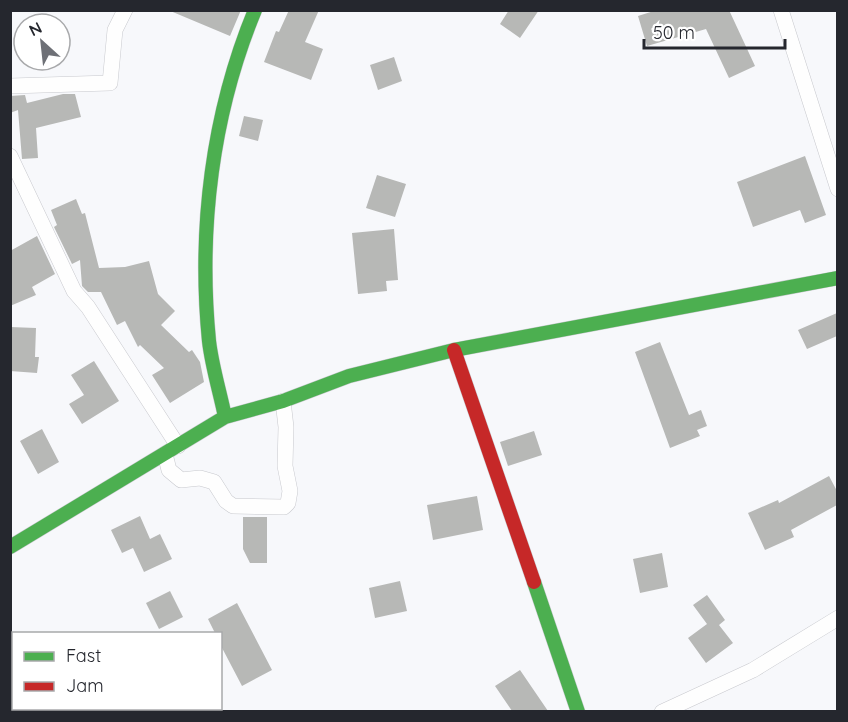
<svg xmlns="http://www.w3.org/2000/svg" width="848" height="722" font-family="Quicksand,sans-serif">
  <rect width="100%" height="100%" fill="#f7f8fb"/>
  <!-- building -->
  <path fill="#b7b8b6" d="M168,10h73l-11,26z
    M289,10h30l-14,32 18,7 -12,31 -47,-18 12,-31 3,1z
    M509,10h30l-19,28 -20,-14z
    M657,10h72l26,56 -26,12 -23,-49 -59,17 -9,-30z
    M394,57l8,24 -24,9 -8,-25z
    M63,94h12l6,23 -45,11 2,30 -16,1 -4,-49 -8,3v-17l15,-1 2,8z
    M244,116l19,4 -5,21 -19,-5z
    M805,156l21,59 -21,8 -5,-13 -47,17 -16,-45z
    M377,175l29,9 -11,33 -29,-9z
    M76,199l6,15 3,-1 14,55 26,-1 24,-6 9,33 17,17 -14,14 28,27 3,-2 8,12 4,20 -34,21 -18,-28 12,-7 -24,-23 -2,2 -13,-26 -8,4 -16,-33h-13l-6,-6 -2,-26 -8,4 -18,-37 3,-2 -6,-15z
    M394,229l4,51 -12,1 1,10 -29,3 -6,-61z
    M37,236l18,38 -23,13 4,8 -26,11v-55z
    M837,313v23l-30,13 -9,-19z
    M10,327l26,1 -1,29h4l-2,16 -27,-2z
    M660,342l29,73 12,-5 6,16 -10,4 3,6 -30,12 -35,-96z
    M94,361l25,40 -37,23 -13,-20 15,-9 -13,-20z
    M42,429l17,33 -21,12 -18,-33z
    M534,431l8,24 -34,11 -8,-24z
    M829,476l8,15v14l-46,25 3,7 -29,13 -17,-37 30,-13 1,3z
    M477,496l6,34 -50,10 -6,-35z
    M140,516l10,23 10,-5 12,25 -28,13 -11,-24 -11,5 -11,-23z
    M243,517h24v46h-17l-7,-14z
    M662,553l6,34 -28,6 -7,-34z
    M400,581l7,30 -32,7 -6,-30z
    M170,591l13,26 -24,12 -13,-26z
    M707,595l18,25 -6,5 14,18 -27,20 -18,-25 19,-14 -14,-19z
    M237,603l35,67 -30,16 -22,-42v-11h-5l-7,-14z
    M520,670l28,41h-36l-17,-25z"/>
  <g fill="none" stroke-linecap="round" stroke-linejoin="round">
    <defs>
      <path id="street" d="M781,10l57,179
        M10,86l100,-3 5,-53 10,-20
        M10,156l64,135 14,16 90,139
        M165,454l4,16 12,10 19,-2 14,4 12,19 7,5 51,1 4,-4 2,-12 -5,-25 1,-39 -3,-26
        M10,679l4,2
        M48,708l3,4
        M662,712l91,-42 85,-52"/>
      <path id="fast" d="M225,417c-5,-25 -13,-50 -16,-76 -11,-112 3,-227 46,-331
        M10,547l215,-130 58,-16 66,-25 105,-26 384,-72
        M534,582l44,130"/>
      <path id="jam" d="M454,350l80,232"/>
    </defs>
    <!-- street casing -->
    <use href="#street" stroke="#c8c9ce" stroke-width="16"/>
    <!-- fast casing -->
    <use href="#fast" stroke="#c8c9ce" stroke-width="15"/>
    <!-- jam casing -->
    <use href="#jam" stroke="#c8c9ce" stroke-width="15"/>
    <!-- street -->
    <use href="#street" stroke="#fefefe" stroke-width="15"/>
    <!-- fast -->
    <use href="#fast" stroke="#4caf50" stroke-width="14"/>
    <!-- jam -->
    <use href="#jam" stroke="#c62828" stroke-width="14"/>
  </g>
  <!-- border -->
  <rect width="848" height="722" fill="none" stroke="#25272e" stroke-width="24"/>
  <!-- legend -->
  <rect x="12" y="632" width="210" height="78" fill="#ffffff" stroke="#a8a9ab" stroke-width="1.5"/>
  <rect x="24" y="652" width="30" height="9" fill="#4caf50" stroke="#a8a9ab" stroke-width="1.5"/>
  <text x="66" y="662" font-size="18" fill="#25272e">Fast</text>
  <rect x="24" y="682" width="30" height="9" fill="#c62828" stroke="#a8a9ab" stroke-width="1.5"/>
  <text x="66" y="692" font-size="18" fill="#25272e">Jam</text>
  <!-- north arrow -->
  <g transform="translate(42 42) rotate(333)"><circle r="28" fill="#ffffff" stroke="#a8a9ab" stroke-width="1.5"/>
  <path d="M0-4.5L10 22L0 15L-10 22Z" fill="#6e7076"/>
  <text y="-9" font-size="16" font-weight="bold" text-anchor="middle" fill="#25272e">N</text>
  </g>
  <!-- scale -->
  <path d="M644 39v9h141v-9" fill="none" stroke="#25272e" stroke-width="3"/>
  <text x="653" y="39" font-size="18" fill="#25272e" stroke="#ffffff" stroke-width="4.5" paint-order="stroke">50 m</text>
</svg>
